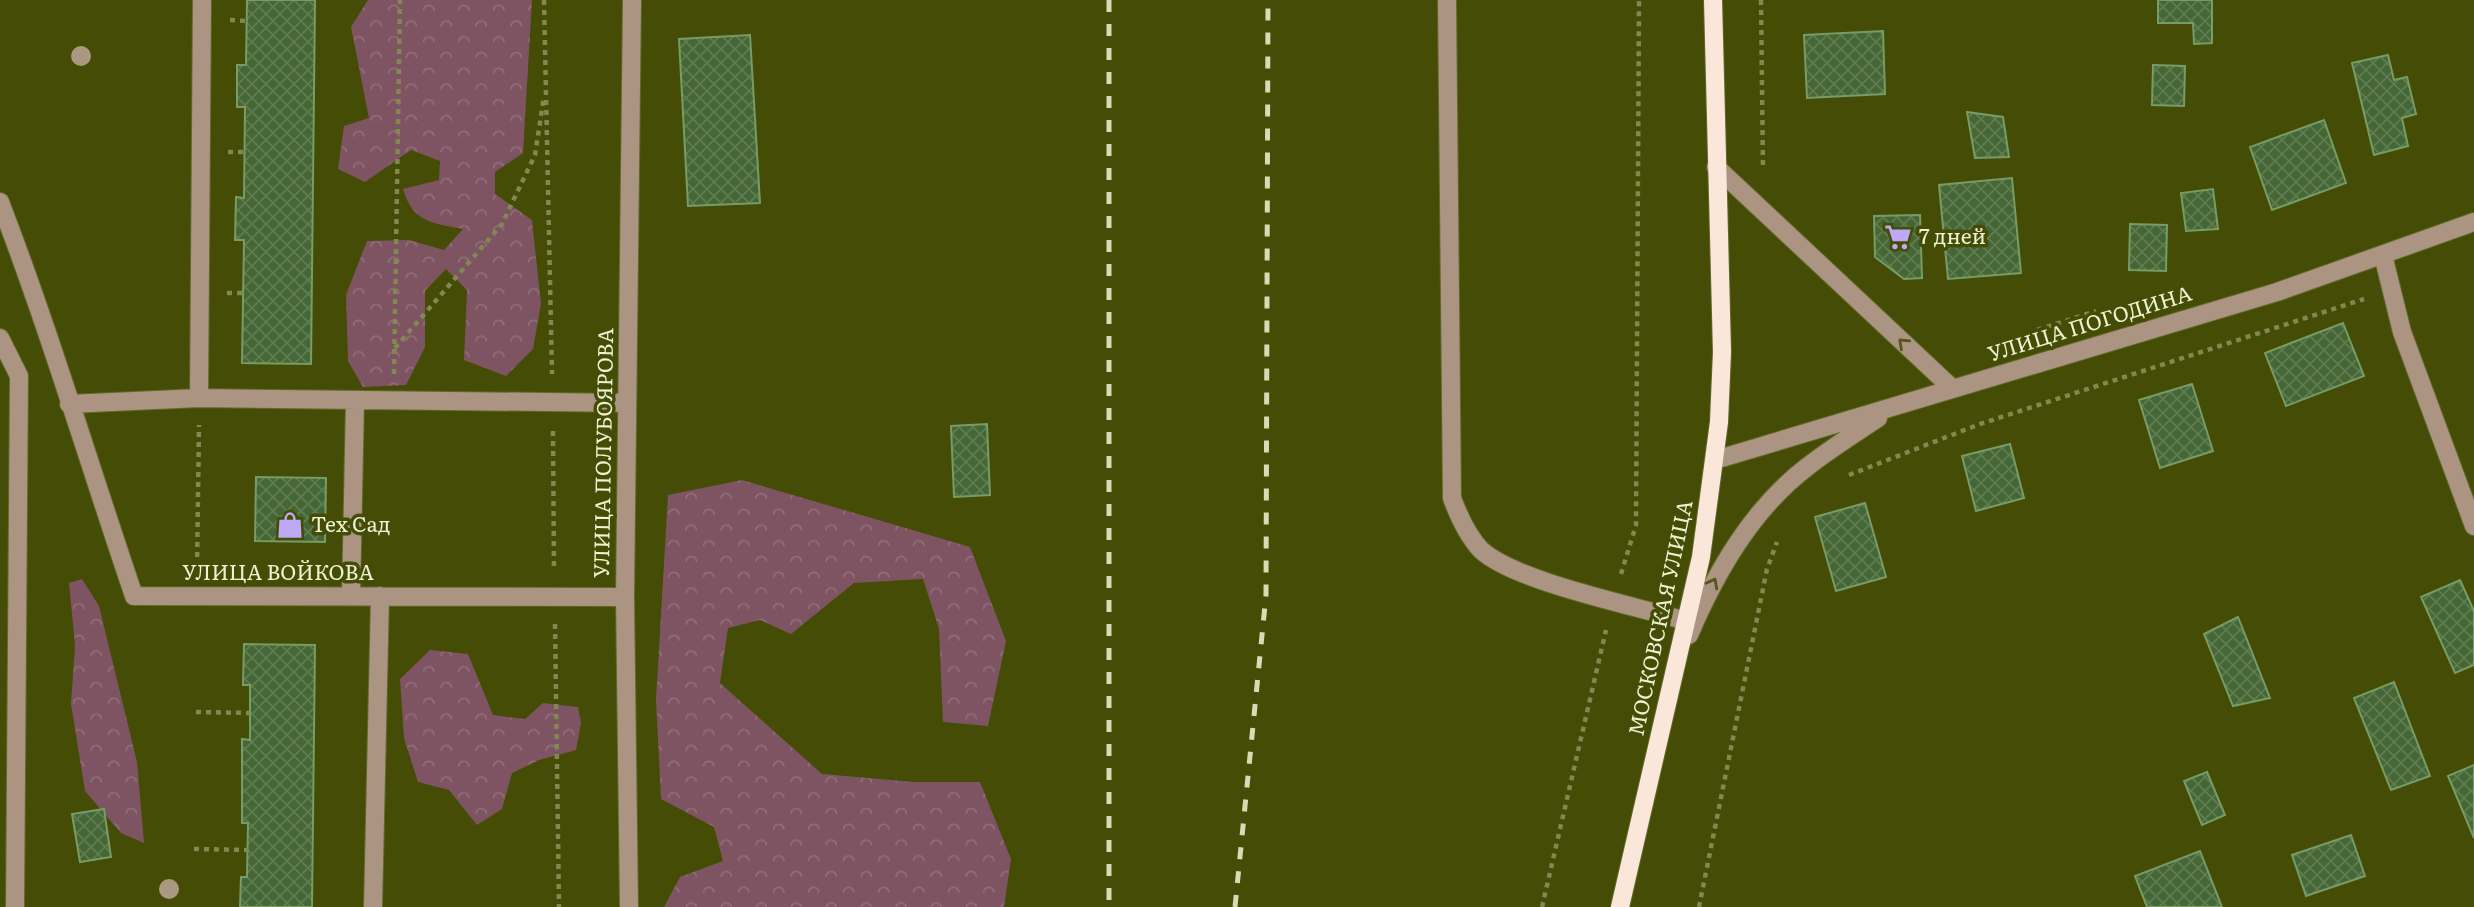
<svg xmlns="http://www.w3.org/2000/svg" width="2474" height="907" font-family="Literata,serif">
  <defs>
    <pattern id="forest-crowns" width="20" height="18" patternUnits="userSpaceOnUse" patternTransform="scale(1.75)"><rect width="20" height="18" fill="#7e5463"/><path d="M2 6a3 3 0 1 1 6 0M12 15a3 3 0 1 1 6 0" fill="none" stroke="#906d78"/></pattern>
    <pattern id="building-cross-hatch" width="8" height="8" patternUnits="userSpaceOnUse" patternTransform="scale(1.75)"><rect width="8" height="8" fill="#456635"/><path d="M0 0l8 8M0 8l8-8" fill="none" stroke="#607c51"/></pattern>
  </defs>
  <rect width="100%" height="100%" fill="#444c05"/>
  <!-- forest -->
  <path fill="url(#forest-crowns)" d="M368,0h164l-9,153 -28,19v22l37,26 9,84 -8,45 -27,27 -42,-16 3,-70 -21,-21 -21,22v56l-19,38 -43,2 -15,-26 -2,-66 21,-54 42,-1 35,10 19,-21c-30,-6 -50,-6 -60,-40l36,-9 1,-19 -29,-11 -46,32 -27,-13 6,-43 25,-8 -18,-91z
    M742,480l228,67 36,94 -18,85 -45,-4 -4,-93 -16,-50 -69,4 -63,51 -31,-14 -32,8 -8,55 102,91 92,8h66l31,77 -7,48h-340l16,-30 43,-16 -9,-34 -53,-28 -5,-99 12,-205z
    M82,579l17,27 38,156 7,81 -23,-10 -36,-42 -14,-87 4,-59 -6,-62z
    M430,650l38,4 25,61 32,4 18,-16 35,4 3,16 -5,27 -37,10 -27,13 -10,36 -25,16 -28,-35 -31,-8 -14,-44 -4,-59z"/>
  <!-- building -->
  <path fill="url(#building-cross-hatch)" stroke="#779c65" stroke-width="2" d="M247,0h68l-4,364 -69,-1 2,-123h-9l1,-43 8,1 1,-91h-8v-42h9z
    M2158,0h54v43l-18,1 -1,-21h-35z
    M1883,31l2,63 -78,4 -3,-63z
    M750,35l10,168 -72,3 -9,-167z
    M2388,55l6,25 13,-3 9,37 -14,4 6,28 -34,9 -22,-92z
    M2153,65l32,1 -1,40 -32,-1z
    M1967,112l36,5 6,40 -34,1z
    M2324,120l22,63 -74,27 -22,-63z
    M2012,178l9,95 -73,6 -9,-94z
    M2213,189l5,40 -32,2 -5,-38z
    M1920,215l2,63 -18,1 -29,-22 -1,-41z
    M2130,224l37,1 -1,46 -37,-1z
    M2343,323l21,53 -78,30 -21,-53z
    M2192,384l21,67 -53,17 -21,-68z
    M987,424l3,71 -36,2 -3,-71z
    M2010,444l14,54 -48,13 -14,-55z
    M256,477l70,1 -1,64 -70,-1z
    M1865,503l21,74 -50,14 -21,-74z
    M2460,580l14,31v54l-19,8 -34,-76z
    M2238,617l32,81 -37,8 -29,-72z
    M244,644l71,1 -3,262h-72l1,-30h6l1,-54h-6v-84l8,1v-55h-7z
    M2394,682l36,94 -39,14 -37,-92z
    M2474,765v73l-26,-62z
    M2207,772l18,43 -23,10 -18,-44z
    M104,809l7,48 -31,5 -8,-48z
    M2351,835l14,41 -59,20 -14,-41z
    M2200,851l22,56h-75l-12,-31z"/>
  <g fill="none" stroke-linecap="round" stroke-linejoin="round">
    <defs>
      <path id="minor" d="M1447,0l5,498c7,19 15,37 29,52 35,32 155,56 205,71
        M1716,167l237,222
        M0,202c50,130 89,262 134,394l491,1
        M2383,255l19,77 72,194
        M0,338l19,38 -4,531
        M199,398l3,-398
        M69,404l130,-6 428,5
        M1715,460l562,-168 197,-70
        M351,596l4,-196
        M1689,635c27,-63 63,-126 118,-168 23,-18 47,-33 71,-49
        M373,907l7,-311
        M629,907l-4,-310 7,-597"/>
      <path id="major" d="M1620,907l81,-350 18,-135 3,-70 -9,-352"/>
    </defs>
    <!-- minor casing -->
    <use href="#minor" stroke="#626a2a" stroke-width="20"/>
    <!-- major casing -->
    <use href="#major" stroke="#626a2a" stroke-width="20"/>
    <!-- path -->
    <path stroke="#818950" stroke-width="4.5" stroke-dasharray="5 5" stroke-linecap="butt" d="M544,0l8,374
      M1761,0l2,170
      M230,20l16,1
      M228,152h17
      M227,293h16
      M2037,330l59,-19
      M395,348l107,-124 33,-69 9,-59
      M394,374l6,-374
      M553,431l1,139
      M1849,475l131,-51 384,-125
      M197,567l2,-142
      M1621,574l15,-49 3,-525
      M555,624l4,283
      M196,712l54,1
      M194,849l54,1
      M1542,907l64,-277
      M1699,907l68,-338 10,-27"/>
    <!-- minor -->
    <use href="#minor" stroke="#ac9483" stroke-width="18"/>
    <!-- major -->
    <use href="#major" stroke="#fbe7d9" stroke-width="18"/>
    <!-- rail -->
    <path stroke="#d5dcb6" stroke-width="5" stroke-dasharray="12 12" stroke-linecap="butt" d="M1109,0v907
      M1235,907l31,-312 2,-595"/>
  </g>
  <!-- trees -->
  <g fill="#aa9880">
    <circle cx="81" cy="56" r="10"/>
    <circle cx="169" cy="889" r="10"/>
  </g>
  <!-- one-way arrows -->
  <defs><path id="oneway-chevron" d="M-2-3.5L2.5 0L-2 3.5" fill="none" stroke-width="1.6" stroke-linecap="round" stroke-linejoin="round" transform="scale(1.75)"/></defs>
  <g stroke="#545718">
    <use href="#oneway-chevron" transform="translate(1903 343) rotate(-137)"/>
    <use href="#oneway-chevron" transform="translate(1713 583) rotate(-62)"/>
  </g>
  <!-- icons -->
  <defs>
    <symbol id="supermarket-bare" viewBox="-9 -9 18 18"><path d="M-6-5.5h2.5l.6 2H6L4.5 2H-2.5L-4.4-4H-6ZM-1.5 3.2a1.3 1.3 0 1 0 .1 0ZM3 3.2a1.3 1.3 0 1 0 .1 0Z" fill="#bda9f5" stroke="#444c05" stroke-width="2.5" paint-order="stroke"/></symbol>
    <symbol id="shop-bare" viewBox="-9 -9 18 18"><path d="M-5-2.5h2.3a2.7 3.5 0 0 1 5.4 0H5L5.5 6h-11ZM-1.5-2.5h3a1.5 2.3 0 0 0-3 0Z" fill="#bda9f5" stroke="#444c05" stroke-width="2.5" paint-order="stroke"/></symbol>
  </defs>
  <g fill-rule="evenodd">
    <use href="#supermarket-bare" x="1879" y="218" width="38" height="38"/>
    <use href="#shop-bare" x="271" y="506" width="38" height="38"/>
  </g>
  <g text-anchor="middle" stroke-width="7" stroke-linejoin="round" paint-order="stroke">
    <!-- poi labels -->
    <g font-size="21" fill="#ecf3d2" stroke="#444c05" text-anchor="start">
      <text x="1919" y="244">7 дней</text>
      <text x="311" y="532">Тех Сад</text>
    </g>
    <!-- street labels -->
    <g font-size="21" fill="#ecf3d2" stroke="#444c05">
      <text transform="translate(2090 324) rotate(-17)" y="7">УЛИЦА ПОГОДИНА</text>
      <text transform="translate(604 453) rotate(-89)" y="7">УЛИЦА ПОЛУБОЯРОВА</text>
      <text x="278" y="580">УЛИЦА ВОЙКОВА</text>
      <text transform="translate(1661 618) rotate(-78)" y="7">МОСКОВСКАЯ УЛИЦА</text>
    </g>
  </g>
</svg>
